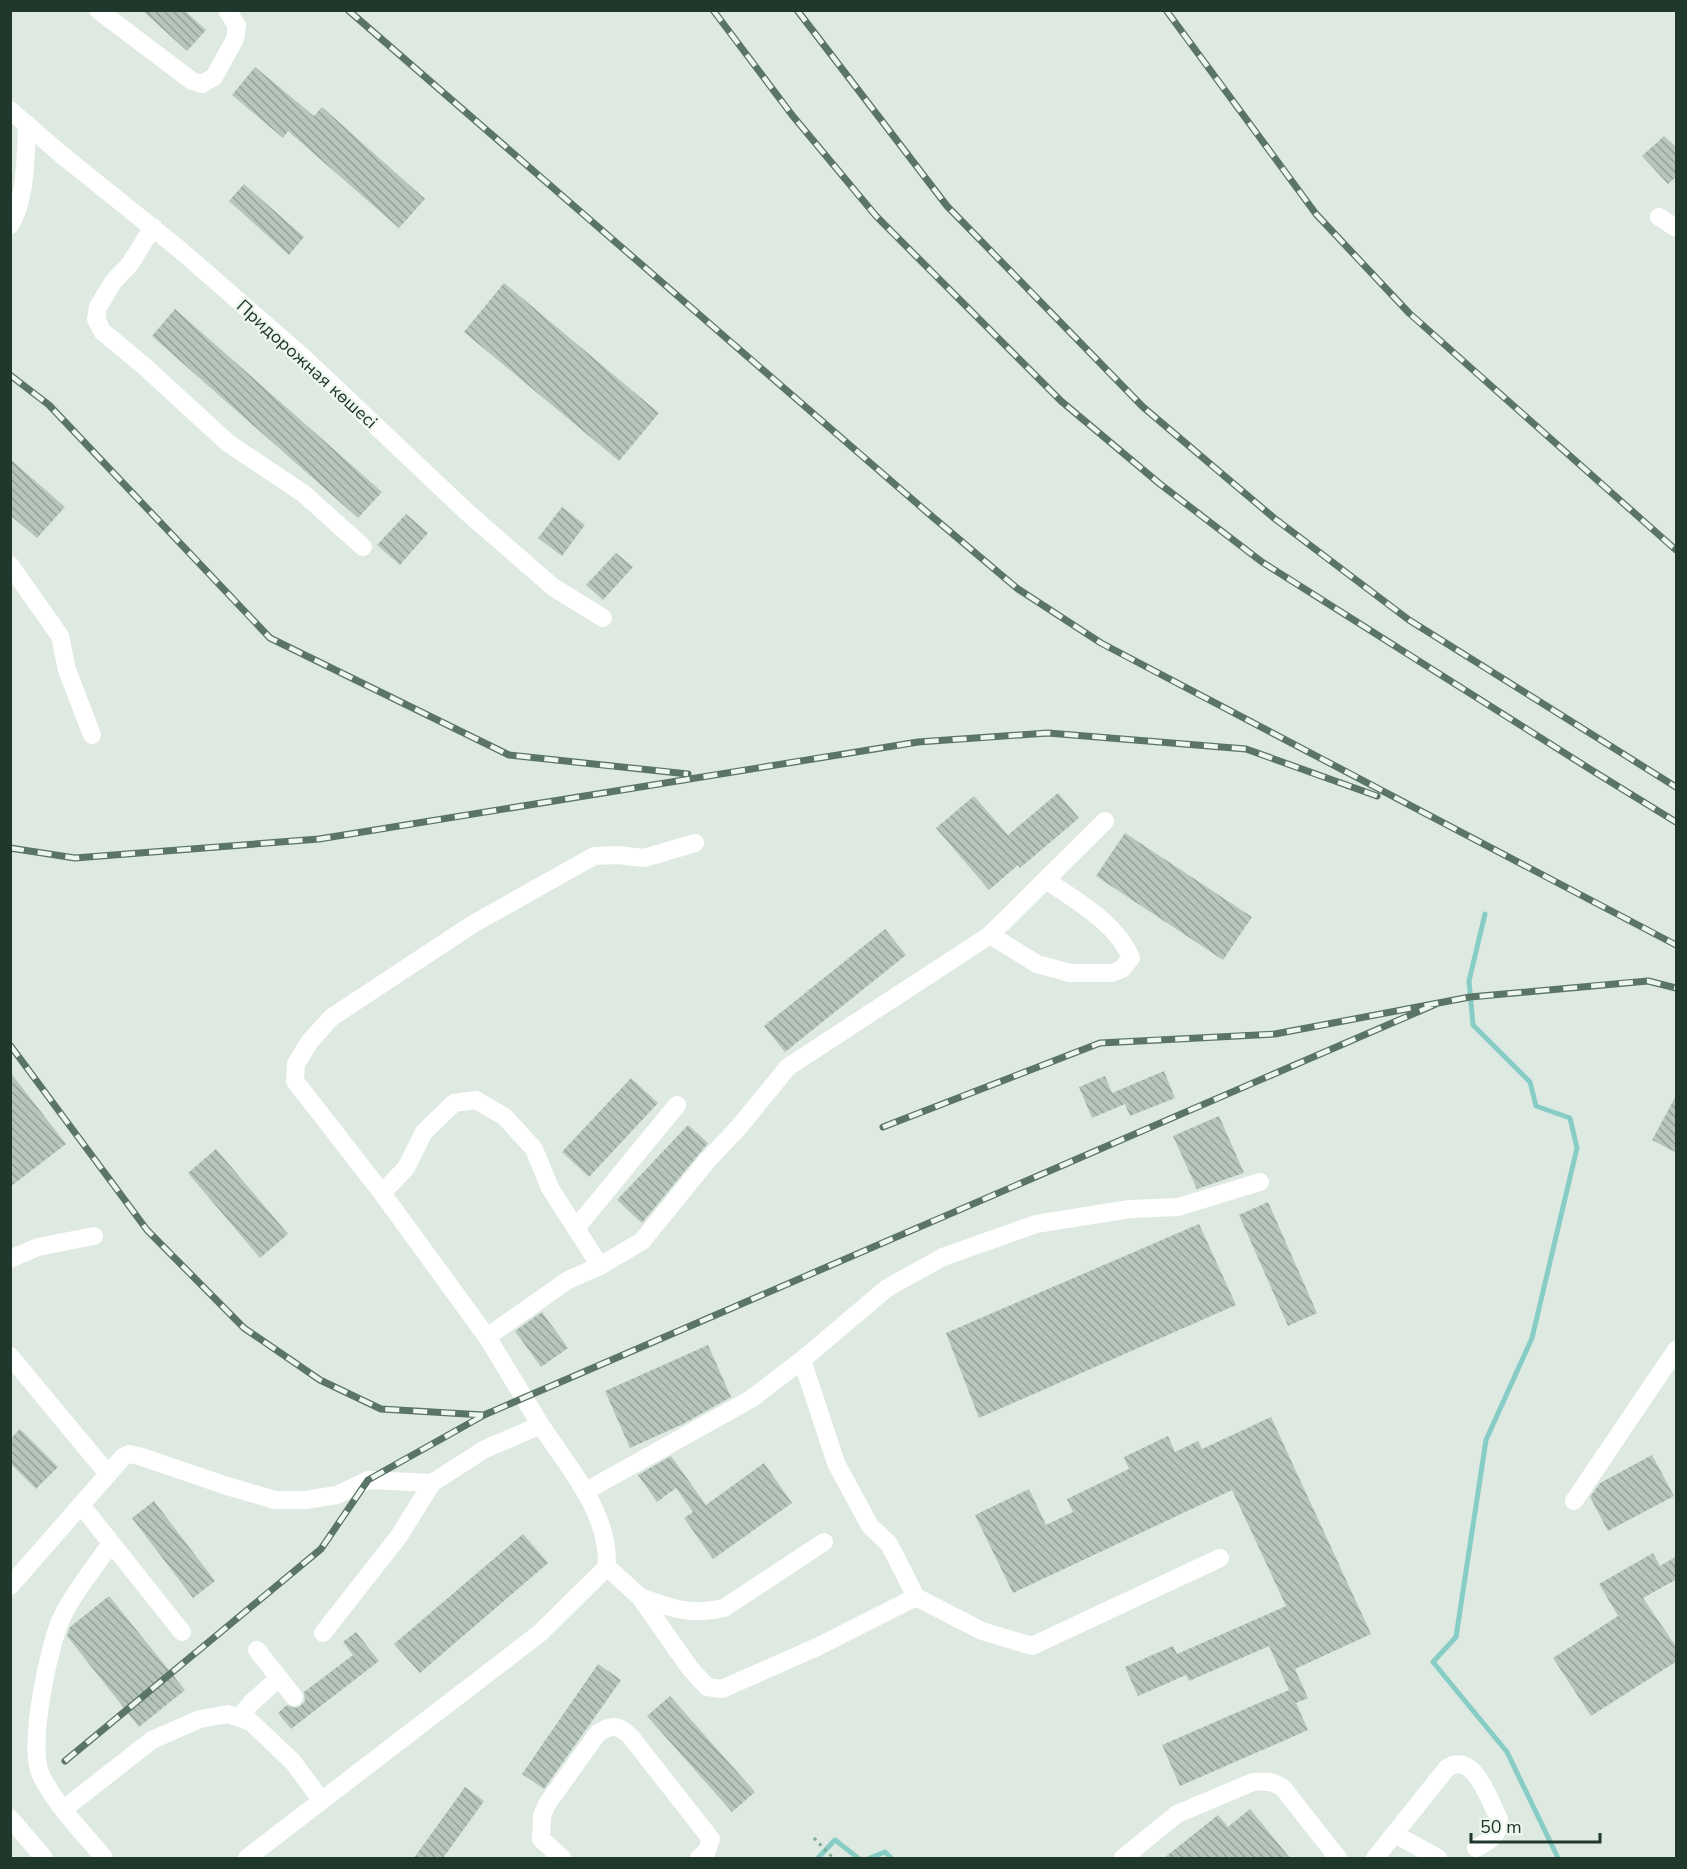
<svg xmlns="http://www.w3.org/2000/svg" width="1687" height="1869" font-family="'Nunito Sans',sans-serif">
  <defs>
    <pattern id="building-back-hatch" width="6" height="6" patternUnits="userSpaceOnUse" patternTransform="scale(1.5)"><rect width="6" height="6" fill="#b6c6bc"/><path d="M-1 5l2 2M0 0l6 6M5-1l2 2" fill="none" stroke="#94a299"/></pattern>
  </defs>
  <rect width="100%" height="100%" fill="#dee9e1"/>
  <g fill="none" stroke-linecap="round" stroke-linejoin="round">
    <!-- stream -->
    <path stroke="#87cdc6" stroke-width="5" d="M1485,914l-16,67 4,44 57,57 6,24 34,12 7,30 -45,190 -46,102 -30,197 -23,25 74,90 51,106
      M818,1858l17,-18 23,18
      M870,1858l15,-6 6,6"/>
  </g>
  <!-- building -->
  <path fill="url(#building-back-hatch)" d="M142,10h42l22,20 -19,21z
    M255,67l59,49 8,-9 103,92 -26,29 -111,-97 -5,7 -51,-43z
    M1664,136l13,12v28l-9,8 -26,-28z
    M244,184l60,53 -15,18 -60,-54z
    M504,283l155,130 -40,48 -155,-129z
    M175,309l207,183 -24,26 -206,-182z
    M10,459l55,48 -28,31 -27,-23z
    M562,507l23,18 -23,31 -24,-18z
    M406,514l22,19 -28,32 -23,-20z
    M616,553l17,14 -30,33 -17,-15z
    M1058,793l21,25 -59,50 -2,-3 -29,25 -53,-62 38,-32 34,39z
    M1125,833l127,84 -29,43 -127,-84z
    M885,929l21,26 -121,97 -21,-26z
    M1164,1071l11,27 -45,18 -5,-12 -33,14 -13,-31 26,-11 7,17z
    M10,1072l56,72 -56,43z
    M631,1078l27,25 -69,74 -27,-25z
    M1677,1094v59l-25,-13z
    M1219,1116l25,57 -47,16 -24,-53z
    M688,1125l20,18 -66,80 -25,-23z
    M216,1149l72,85 -28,24 -72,-85z
    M1268,1202l49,111 -29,13 -49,-111z
    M1199,1224l37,81 -257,113 -33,-85z
    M542,1312l26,36 -27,19 -26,-36z
    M708,1345l23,52 -48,27 -53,24 -25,-57z
    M1271,1417l100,217 -76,35 13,29 -12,5 12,27 -128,56 -18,-41 127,-55 -20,-44 -80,35 -3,-6 -48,21 -13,-29 48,-21 4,8 109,-48 -54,-116 -219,103 -38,-78 54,-26 17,36 27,-13 -6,-13 62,-30 -5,-12 44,-21 7,16 23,-11 4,8z
    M20,1429l38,38 -22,22 -26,-26v-24z
    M1652,1455l22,41 -66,35 -18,-34 10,-14z
    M671,1456l35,49 58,-42 28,40 -79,56 -29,-41 9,-6 -17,-24 -19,14 -19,-27z
    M154,1501l61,80 -22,17 -61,-80z
    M523,1534l25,29 -128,110 -26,-29z
    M1653,1553l7,13 17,-10v23l-34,19 34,50v13l-86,55 -38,-58 65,-42 -19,-32z
    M109,1596l76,94 -46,37 -72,-91 3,-9z
    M356,1632l23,29 -88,68 -13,-16 9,-8 8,3 5,-2 5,-5 -1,-9 49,-37 -10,-13z
    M598,1664l23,16 -77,109 -22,-15z
    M670,1696l85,96 -23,20 -85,-96z
    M465,1787l19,14 -41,57h-29z
    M1250,1809l40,49h-126l54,-43 10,12z"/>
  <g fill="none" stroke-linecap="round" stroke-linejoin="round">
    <!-- path -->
    <path stroke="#7fab92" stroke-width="3" stroke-dasharray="3 4.5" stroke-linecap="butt" d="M814,1838l19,20"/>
    <!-- minor -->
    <path stroke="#fff" stroke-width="18" d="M98,10l94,71 10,3 12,-7 21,-38 2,-13 -10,-16
      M10,110l52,45 117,94 124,108 165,156 85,74 50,31
      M1659,217l17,11
      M10,225c16,-24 16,-72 17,-101
      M153,227l-23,37 -17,18 -15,25 -2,12 6,12 42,35 84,77 76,51 59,53
      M10,565l50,71 7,34 25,65
      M990,935l47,29 33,9h42l10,-4 9,-11c-15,-36 -55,-57 -85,-78
      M382,1193l24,-25 18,-36 30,-29 22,-3 29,17 29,32 16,39 50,78
      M576,1228l101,-123
      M10,1259l28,-12 56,-11
      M487,1337l-105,-144 -87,-112 1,-17 14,-23 22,-24 141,-93 121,-68 24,-1 26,3 51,-15
      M10,1356l98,118
      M586,1491l165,-92 51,-39
      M1574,1501l102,-151
      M81,1505l101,127
      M607,1567l33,30 49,70 18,20 15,2 95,-42 99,-50 -27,-53 -19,-18 -34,-63 -34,-103 85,-72 56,-31 93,-33 94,-15 48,-2 82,-25
      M10,1586l113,-129 6,-3 10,2 88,30 48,14h31l31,-5 31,-15 64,3 53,-34 56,-24
      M640,1597c32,11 49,19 84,11l100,-66
      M916,1597l66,34 50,15 188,-88
      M323,1633l76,-97 33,-53
      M257,1650l37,47
      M239,1718l13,-16 26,-23
      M64,1809l88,-69 48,-21 28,-5 23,8 42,40 29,39
      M10,1818l34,40
      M1395,1834l43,24
      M104,1858c-21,-26 -48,-52 -63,-83 -14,-27 8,-133 22,-160 12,-25 33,-49 48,-72
      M247,1858l293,-225 67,-66c2,-56 -38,-98 -67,-143 -18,-29 -35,-58 -53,-87l81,-57 32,-14 42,-25 65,-80 32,-34 49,-60 202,-132 115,-114
      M562,1858l-21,-19 1,-23 5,-12 51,-71c15,-9 21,-8 33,4l80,102 -4,12 -8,7
      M1123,1858l54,-44 76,-32c13,-1 20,-1 30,6l55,70
      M1375,1858l72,-90c27,-18 42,32 52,51 1,17 -10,22 -23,29"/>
    <defs>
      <path id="rail" d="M348,10l580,503 90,76 83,54 575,302
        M713,10l79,105 84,101 185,185 99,83 102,78 331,209 83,51
        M797,10l150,196 196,201 131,111 135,102 267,167
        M1166,10l150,204 93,99 267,237
        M10,375l39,30 221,233 239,117 179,19
        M10,848l65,10 244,-19 599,-97 130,-9 198,16 131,47
        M10,1045l137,185 97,98 76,52 61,29 103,6
        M883,1127l217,-84 175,-9 195,-37 178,-16 28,7
        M65,1761l256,-212 47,-69 116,-65 952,-411"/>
    </defs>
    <!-- rail casing -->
    <use href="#rail" stroke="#5a7466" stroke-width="7"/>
    <!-- rail -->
    <use href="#rail" stroke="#eef6f0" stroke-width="4.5" stroke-dasharray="14" stroke-linecap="butt"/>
  </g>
  <g text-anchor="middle" stroke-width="4.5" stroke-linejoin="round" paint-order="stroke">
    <!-- street labels -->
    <g font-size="18" fill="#20382b" stroke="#eef6f0">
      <text transform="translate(307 364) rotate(42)" y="6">Придорожная көшесі</text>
    </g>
  </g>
  <!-- border -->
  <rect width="1687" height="1869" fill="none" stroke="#20382b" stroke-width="24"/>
  <!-- scale -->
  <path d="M1471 1833v9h129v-9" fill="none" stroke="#20382b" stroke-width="3"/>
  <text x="1480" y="1833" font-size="18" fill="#20382b" stroke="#eef6f0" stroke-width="4.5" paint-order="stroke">50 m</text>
</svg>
